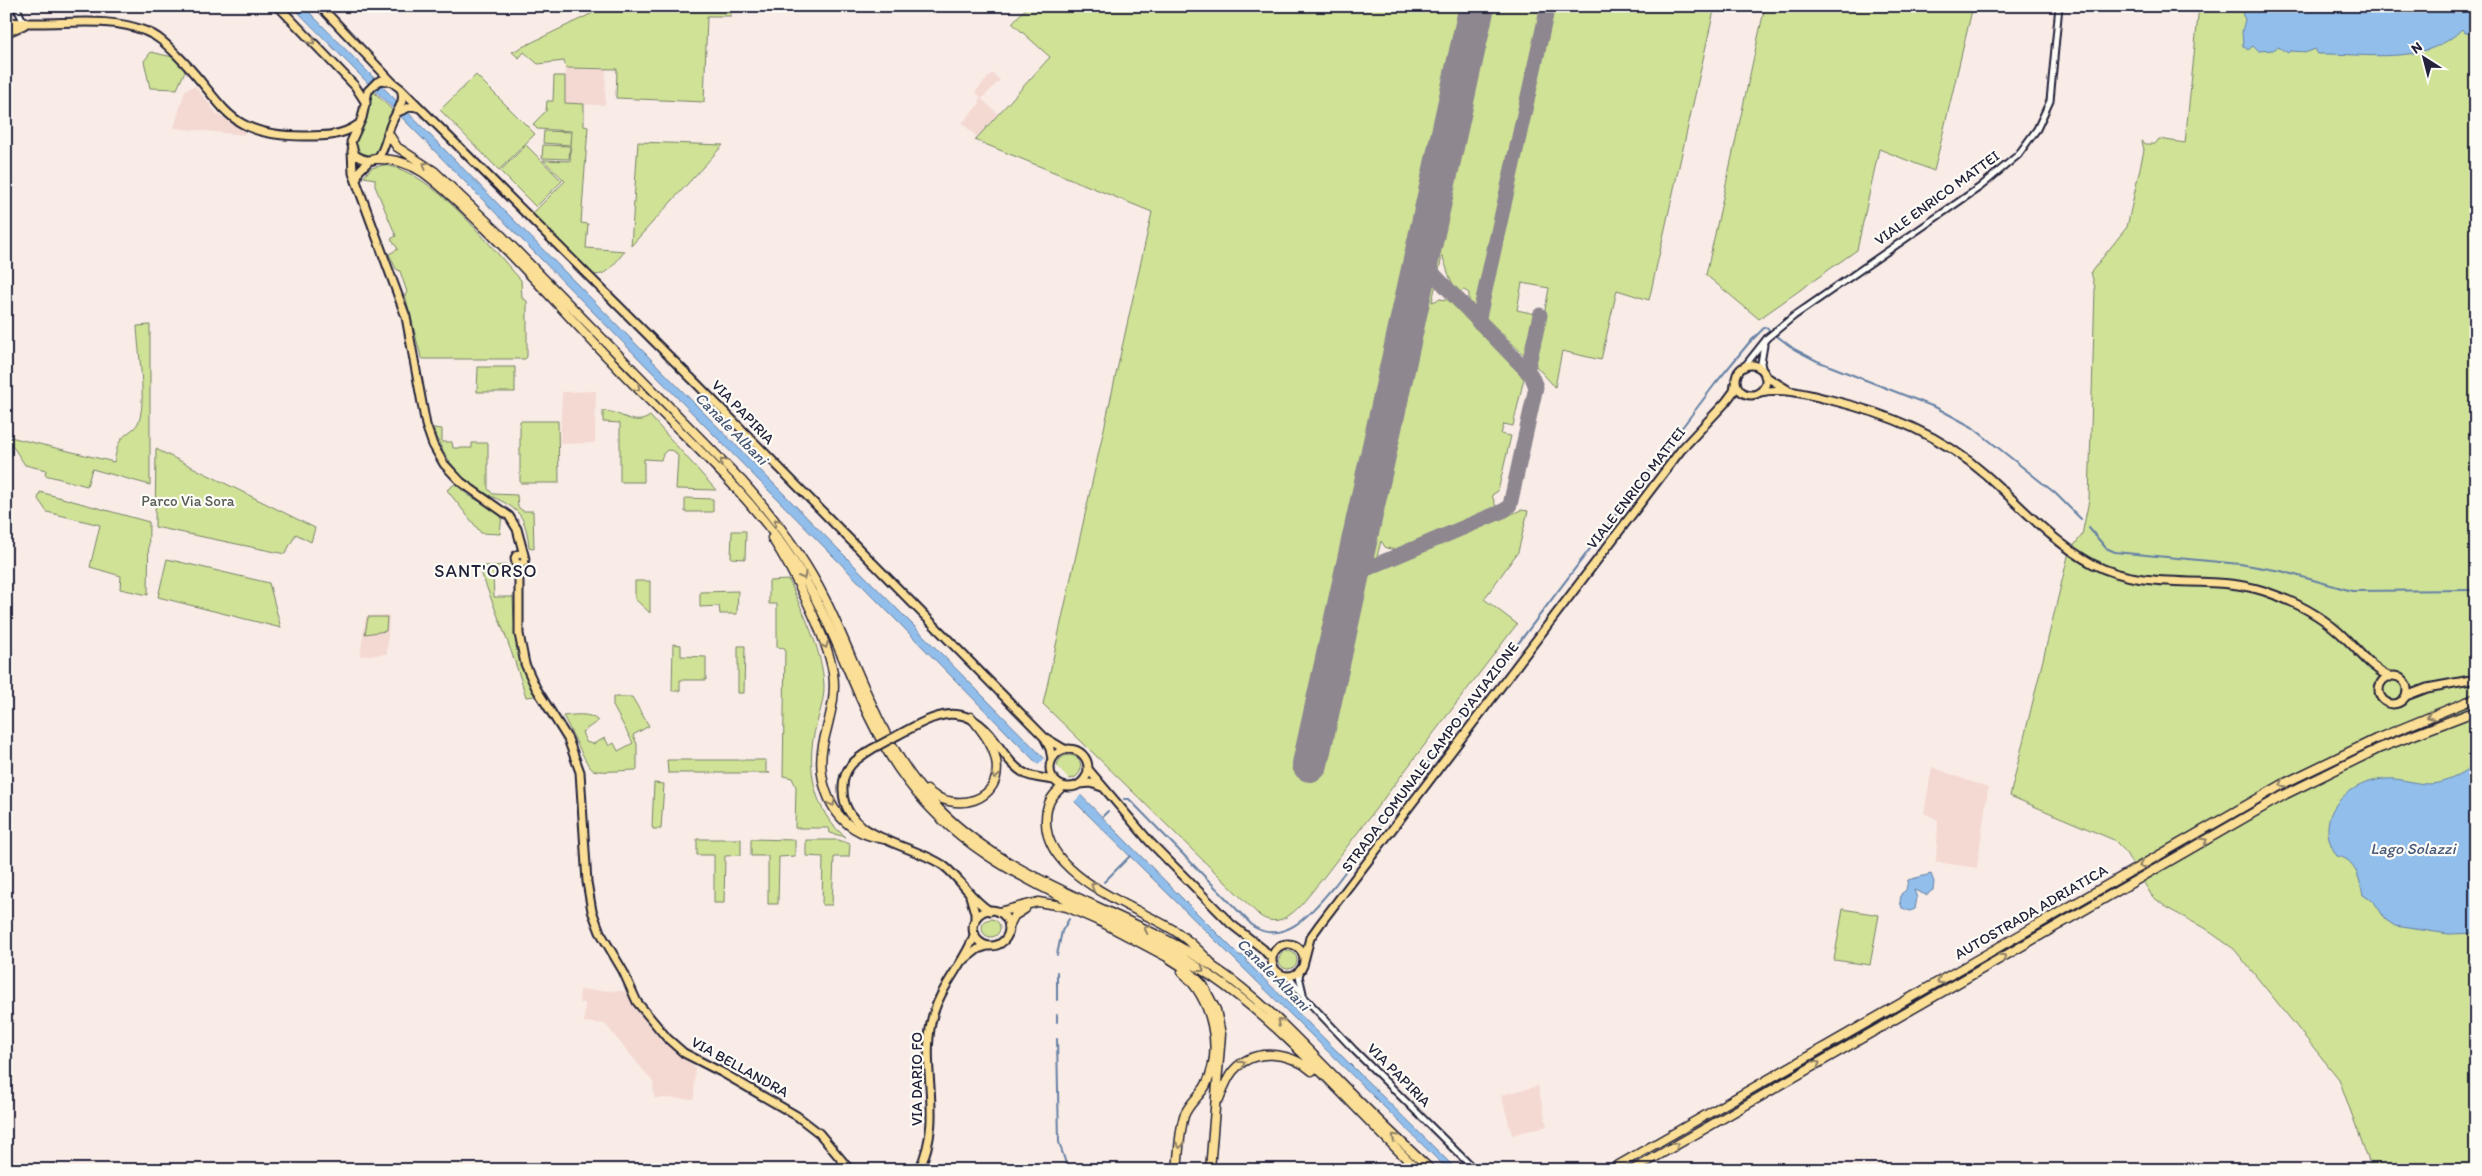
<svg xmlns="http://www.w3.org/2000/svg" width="2482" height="1176" font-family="Itim,sans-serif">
  <rect width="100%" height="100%" fill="#f9ece6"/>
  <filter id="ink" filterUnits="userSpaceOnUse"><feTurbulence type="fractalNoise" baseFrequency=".02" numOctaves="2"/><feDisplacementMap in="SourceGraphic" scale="10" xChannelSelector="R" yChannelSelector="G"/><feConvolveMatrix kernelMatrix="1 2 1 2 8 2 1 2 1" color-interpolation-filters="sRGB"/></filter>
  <g filter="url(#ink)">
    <!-- built -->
    <path fill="#f4d9d2" d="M566,68l40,1 -1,36 -41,-1z
      M992,73l8,7 -18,19 16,15 -21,23 -15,-14 18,-20 -2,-3 3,-3 -6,-5z
      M195,86l22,28 28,17 -1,4 -70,-7 11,-38z
      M596,391l-1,52 -35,1 2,-52z
      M389,615l-2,39 -27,2 6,-40z
      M1932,767l56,21 -11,80 -41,-6 2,-42 -14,-7z
      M580,990l49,1 48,60 18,17 -1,31 -40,-1 -1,-16 -48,-58 -21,-2 1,-19h-6z
      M1538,1086l9,40 -35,9 -11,-40z"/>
    <!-- green -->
    <path fill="#cfe296" stroke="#788268" d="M607,6h150v5h-26v5h-24l-3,86 -88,-4 1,-29 -51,-1 -2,-7 -26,3 -14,-12 -5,6 -7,-6z
      M1028,6h687l-66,294 -32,-10 -16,70 -39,-9 -7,36 -20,-22 14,-77 -27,-5 -5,27 23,5 -10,46 -61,-60v-8l-5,-3 -5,2c-11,-11 -11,-24 -17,-36l-10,46 8,-3 8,1 76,78 -11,48 -9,-2 -3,10 10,2 -13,55 -6,4 4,12 -100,43 -10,-2 -5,-7 -8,32 148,-63 7,1 -10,41 -34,47 33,25 -197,258c-15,17 -35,51 -60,34l-217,-212 109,-492 -177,-72 75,-83 -38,-34z
      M1765,6h208l-39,165 -55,-22 -22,101 -98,69 -53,-44z
      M2199,6h277v1164h-104l-33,-91 -105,-130 -30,-21 -37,-20 -15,-12 -28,-46 -10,-10 -104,-44 59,-244 13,-17 7,-35 6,-212 -4,-16 36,-45 17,-77 -2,-9 4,3h9l4,-5 26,4z
      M151,52l26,6 9,11 -9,20 -27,-1 -6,-27z
      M476,75l59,59 -36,36 -59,-60z
      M554,76h11v27l19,1v22l4,1 -7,96 7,1 -2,24 39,3c-8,9 -19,28 -33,23l-60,-60 33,-33 -22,-21 27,1 2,-30 -35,-2 -4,-5 13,-13 1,-10h6z
      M372,90l21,21 -14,41 -10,3 -10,-3c-10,-13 2,-25 7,-38 3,-7 4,-16 6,-24z
      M544,131l27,1 -1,13 -27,-2z
      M638,142l85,3 -92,101z
      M526,145l36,36 -26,26 -36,-36z
      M543,145l27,1 -1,13 -27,-1z
      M384,165c51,7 103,78 137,115l1,18 5,3v56l-2,2h-102l-2,-2 -16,-62 2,-3 -7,-21 -4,-2 -7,-15 9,-5 -7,-10 5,-3 -21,-50v-7l-11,-2 7,-9z
      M150,325v160l-58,-16 -5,17 -42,-11 1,-5 -21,-5 -19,-29 108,26c2,-7 2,-16 7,-22 6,-9 16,-10 19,-22 6,-25 -2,-66 -3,-92z
      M478,367h37v25h-38z
      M603,411c18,0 31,17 47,5l66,74 -40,-1 2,-33 -4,-5 -7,-1 -4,4 -2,6 -17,-1v23h-24v-59l-17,-1z
      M520,421h38l1,62h-39z
      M433,428l9,1v13h10l1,6h19v-5h16v46l5,5 24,1 1,12 5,4h10l1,38 -5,-2c-1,-11 -3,-24 -10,-33 -10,-12 -28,-17 -40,-24 -22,-14 -38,-38 -46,-62z
      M156,449l159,79 -4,14 -15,-8 -11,20 -130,-27z
      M455,484l13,11 34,19 -2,20 -19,-1 -34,-43z
      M40,492l109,30 -1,73 -28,-6 1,-13 -31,-9 10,-42 -53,-13 -9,-13z
      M685,498l28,1v13h-28z
      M732,531h14l-1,28 -14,-1z
      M167,559l102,24 12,45 -123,-31z
      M513,565v8l-20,2 1,22h19c1,35 5,68 23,99l-10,1c-12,-43 -30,-84 -45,-125l3,-6z
      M789,580c14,34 33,68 35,105 1,20 -11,42 -12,63 -3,32 7,70 34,89l-16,-4 -1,-5h-34l1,-41 -4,-9 -9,-2 2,-128 -8,-1v-43h-8v-23z
      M635,581h15v32l-15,-14z
      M738,591l-1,23h-17l-1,-8 -19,1v-15z
      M368,617h19l-1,14 -21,3z
      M673,644l8,1v11l25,1v23h-26v11h-8z
      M738,646h7l-1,47h-6z
      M613,697h19l17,29 -16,9 4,9v26c-10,0 -34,3 -44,0 -6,-2 -24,-45 -30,-54 11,-1 27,-4 35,5l-16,11 4,10 7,2 12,-6 4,8 5,-3 4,8 15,-8 -20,-37z
      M1057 767a12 12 0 1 1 24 0a12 12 0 1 1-24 0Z
      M667,760h99v12l4,1h-102z
      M654,783l10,1 -3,45h-8l-1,-3z
      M697,839h44v16l-16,1 -1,47h-10v-48h-17z
      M751,839l44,1v16l-16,1 -1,47h-10v-48h-17z
      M806,840h33l11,4 -1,13h-15l-2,48h-10l1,-48 -17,-1z
      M1843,909l36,6 -9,50 -36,-5z
      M982 928a9 9 0 1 1 18 0a9 9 0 1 1-18 0Z
      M1279 960a9 9 0 1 1 18 0a9 9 0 1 1-18 0Z"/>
    <!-- water -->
    <path fill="#91beeb" stroke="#6580a5" d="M292,6h11l880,893 56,56 7,2 2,6 209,207h-9l-374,-369z
      M2241,6h235v27h-11l-3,-4c-37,38 -98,24 -144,25l-3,-5 -7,3 -18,-1 -2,2 -10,-6 -5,3 -15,1 -5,-5 -5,4 -5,-4 -1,-14 3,-13 -2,-3z
      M2476,764v169l-27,1 -54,-8 -9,-6 -12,-18 -11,-7c-4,-17 -7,-36 -26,-39 -26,-38 8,-74 48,-77 18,-2 34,8 53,4 13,-3 27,-10 38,-19z
      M1931,874l3,8 -1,8 -7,5 -12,-5 3,8 -2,11 -5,2 -8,-3 -2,-6 1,-8 5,-4 2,-10z"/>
    <!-- pier -->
    <path fill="#f9ece6" d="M1047,756l36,37 -10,10 -36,-37z"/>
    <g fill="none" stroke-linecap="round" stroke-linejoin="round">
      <!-- stream -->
      <path stroke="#6580a5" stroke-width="2" d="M2089,528l17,20 9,4 125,12 41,7 71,20 124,-1
        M1124,799h5l125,128c34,20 61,-20 81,-42l380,-501 33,-40 17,-17 29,22 23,12 120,47 35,19 83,66 26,26
        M1103,816l5,-5
        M1104,882l26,-26
        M1057,955l5,-24 7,-12
        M1057,972v28
        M1057,1015v7
        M1057,1039l2,103 9,28"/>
      <!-- taxiway -->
      <path stroke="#8e8790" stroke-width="15" d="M1478,322l70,-316
        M1527,372l13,-57
        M1352,575l153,-65 5,-5 26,-118 -5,-12 -110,-114"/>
      <!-- runway -->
      <path stroke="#8e8790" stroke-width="36" d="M1310,764l167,-758"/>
      <defs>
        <path id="minor" d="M16,6l6,13 6,4
          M6,10l5,-4
          M6,18l8,-12
          M1744,367l23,-29 27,-22 186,-129 38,-32 19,-26 13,-28 9,-95
          M1763,372l-2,-9 3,-18
          M1302,967l-3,9 4,17
          M1288,976l17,22 49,52 121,120"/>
        <path id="major" d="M278,6l77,80 11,17
          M320,6l72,76
          M6,21c11,3 23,2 34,2 34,0 74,-5 105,8 14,5 23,15 33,25 49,49 46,80 127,80 21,0 37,0 54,-12
          M6,33l18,-8
          M382,80l10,2 9,7c5,13 -4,21 -9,33 -8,17 -7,52 -37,33l-4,-13 11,-24 6,-27 9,-9z
          M401,89l296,295 347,353 20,12
          M398,112l14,-6 8,2
          M352,151l1,22 53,144 20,108 7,20 11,19 17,18 48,34 8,13 7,26
          M356,181l3,-10 11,-11
          M1736 380a15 15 0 1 1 30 0a15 15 0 1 1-30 0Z
          M1765,376l23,14
          M1760,392c24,-5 48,3 71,8 57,14 110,35 155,75 34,30 66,67 107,89 56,29 117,9 171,27 30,10 58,24 81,47 15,14 26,30 45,39
          M515 559a5 5 0 1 1 10 0a5 5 0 1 1-10 0Z
          M516,563l3,17v54l6,30 11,24 32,51 12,33 7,110 5,29 8,21 23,39 14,31 30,36 17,15 39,20 74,43 22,17 31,37
          M2379 690a14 14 0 1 1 28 0a14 14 0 1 1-28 0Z
          M2406,696l21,-8 49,-9
          M898,735c38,-21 67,-36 97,6 9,12 17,26 31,33 8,4 18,4 27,6
          M1044,737l6,12 2,10
          M1050 768a19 19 0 1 1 38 0a19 19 0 1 1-38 0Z
          M872,749c-16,10 -30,19 -29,41 0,49 71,54 101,76 17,13 27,34 46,45
          M1088,769l61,72 82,83 32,25 9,10
          M1080,784l11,-1 11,4
          M970,896l5,17v9
          M973 928a18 18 0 1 1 36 0a18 18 0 1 1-36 0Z
          M1272 960a16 16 0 1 1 32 0a16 16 0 1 1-32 0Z
          M964,960l14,-11 9,-3
          M1304,961l6,-23 10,-14 361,-474 44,-47 9,-12 2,-13
          M919,1170c25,-53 2,-95 12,-147 7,-35 32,-57 44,-89"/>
        <path id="highway" d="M388,133l9,14 37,24 70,67 237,242c33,37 62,75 84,119 36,72 56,152 115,211 77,77 189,100 278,160 44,30 81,71 119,109 30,31 62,61 94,91
          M375,159c18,-1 34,4 49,14 22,16 41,36 61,55 44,44 85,90 128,135 61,65 132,124 181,199 43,64 61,142 104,206 79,117 205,133 313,208 76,52 140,130 207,194
          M772,538c20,30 56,101 61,135 4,25 -5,48 -10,72 -6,30 4,67 32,84 9,6 19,8 29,10
          M1062,787c-11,9 -16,18 -16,33 -2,55 85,85 124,108 16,9 29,22 41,35
          M927,790c27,24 77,12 69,-30 -3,-16 -15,-30 -25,-43
          M999,912l39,-10 29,5 34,15 66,35 22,14 14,14 13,25 5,24 -11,136
          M1009,926l5,-10 11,-7
          M1219,1099c4,-10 8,-21 14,-28 21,-24 57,-19 79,0
          M1177,1170c2,-17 2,-37 7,-54 4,-12 16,-20 22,-31 18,-37 6,-86 -24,-113
          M1610,1170l675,-387 91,-44 100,-41
          M1633,1170l653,-376 94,-46 96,-37"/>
      </defs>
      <!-- minor casing -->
      <use href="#minor" stroke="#22223b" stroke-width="9"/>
      <!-- major casing -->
      <use href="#major" stroke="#22223b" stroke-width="11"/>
      <!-- highway casing -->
      <use href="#highway" stroke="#22223b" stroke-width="11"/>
      <!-- minor -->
      <use href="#minor" stroke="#fdfcf7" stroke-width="5"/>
      <!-- major -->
      <use href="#major" stroke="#fbdf96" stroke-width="7"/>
      <!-- highway -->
      <use href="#highway" stroke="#fbdf96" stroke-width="8"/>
      <defs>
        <path id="major-bridge" d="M872,749l26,-14"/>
      </defs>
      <!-- major-bridge casing -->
      <use href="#major-bridge" stroke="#22223b" stroke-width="11" stroke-linecap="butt"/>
      <!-- major-bridge -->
      <use href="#major-bridge" stroke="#fbdf96" stroke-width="7"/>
    </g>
    <!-- one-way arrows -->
    <defs><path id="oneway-chevron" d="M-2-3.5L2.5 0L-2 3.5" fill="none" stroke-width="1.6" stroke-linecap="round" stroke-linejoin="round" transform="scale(1.25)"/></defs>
    <g stroke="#8e8068">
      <use href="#oneway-chevron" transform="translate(312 41) rotate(46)"/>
      <use href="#oneway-chevron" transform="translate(426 165) rotate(-145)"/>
      <use href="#oneway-chevron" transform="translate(637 388) rotate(45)"/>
      <use href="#oneway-chevron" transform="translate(723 462) rotate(-136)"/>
      <use href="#oneway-chevron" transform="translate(777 522) rotate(-129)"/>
      <use href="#oneway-chevron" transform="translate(803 576) rotate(60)"/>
      <use href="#oneway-chevron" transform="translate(825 645) rotate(68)"/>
      <use href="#oneway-chevron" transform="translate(2430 716) rotate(157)"/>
      <use href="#oneway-chevron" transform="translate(995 776) rotate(104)"/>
      <use href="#oneway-chevron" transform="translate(2283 784) rotate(152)"/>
      <use href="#oneway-chevron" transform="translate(832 803) rotate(62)"/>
      <use href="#oneway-chevron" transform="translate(2204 841) rotate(-30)"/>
      <use href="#oneway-chevron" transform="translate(2142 865) rotate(150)"/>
      <use href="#oneway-chevron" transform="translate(1094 886) rotate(-148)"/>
      <use href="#oneway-chevron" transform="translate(1147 929) rotate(-154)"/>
      <use href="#oneway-chevron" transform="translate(2003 957) rotate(-30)"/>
      <use href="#oneway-chevron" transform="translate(1201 969) rotate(33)"/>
      <use href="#oneway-chevron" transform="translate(1940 981) rotate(150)"/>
      <use href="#oneway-chevron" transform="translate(1280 1022) rotate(-138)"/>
      <use href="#oneway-chevron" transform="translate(1242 1064) rotate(-35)"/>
      <use href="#oneway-chevron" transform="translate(1817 1064) rotate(-30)"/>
      <use href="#oneway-chevron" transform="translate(1395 1137) rotate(-137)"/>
      <use href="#oneway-chevron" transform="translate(1180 1145) rotate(97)"/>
      <use href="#oneway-chevron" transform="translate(1676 1145) rotate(-30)"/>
    </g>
  </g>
  <g text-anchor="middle" stroke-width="4.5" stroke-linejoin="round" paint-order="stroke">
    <!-- street labels -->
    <g font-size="15" fill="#22223b" stroke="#fdfcf7">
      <text transform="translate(1937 198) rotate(-36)" y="5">VIALE ENRICO MATTEI</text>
      <text transform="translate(743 412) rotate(46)" y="5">VIA PAPIRIA</text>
      <text transform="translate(1636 488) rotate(-52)" y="5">VIALE ENRICO MATTEI</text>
      <text transform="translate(1430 757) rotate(-53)" y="5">STRADA COMUNALE CAMPO D'AVIAZIONE</text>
      <text transform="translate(2031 912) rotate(-30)" y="5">AUTOSTRADA ADRIATICA</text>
      <text transform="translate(740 1067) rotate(29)" y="5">VIA BELLANDRA</text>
      <text transform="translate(1399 1075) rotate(45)" y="5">VIA PAPIRIA</text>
      <text transform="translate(917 1079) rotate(-90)" y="5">VIA DARIO FO</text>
    </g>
    <!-- park labels -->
    <g font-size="15" fill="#565c56" stroke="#fdfcf7">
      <text x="188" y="506">Parco Via Sora</text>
    </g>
    <!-- water labels -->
    <g font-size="16" font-style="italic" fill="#495979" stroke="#fdfcf7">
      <text transform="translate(732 428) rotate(45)" y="6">Canale Albani</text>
      <text x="2413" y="854">Lago Solazzi</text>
      <text transform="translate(1274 974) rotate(45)" y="6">Canale Albani</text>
    </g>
    <!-- quarter labels -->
    <g font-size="18" letter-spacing="1" fill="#22223b" stroke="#fdfcf7">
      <text x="486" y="577">SANT'ORSO</text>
    </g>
  </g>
  <!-- margin -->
  <rect width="2482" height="1176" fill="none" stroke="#fdfcf7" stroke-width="25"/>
  <rect x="12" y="12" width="2457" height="1151" fill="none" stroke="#22223b" stroke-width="2" filter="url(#ink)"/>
  <!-- north arrow -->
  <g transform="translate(2424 58) rotate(324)" stroke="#fdfcf7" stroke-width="4" paint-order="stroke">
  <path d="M0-4L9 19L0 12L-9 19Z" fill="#22223b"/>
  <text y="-8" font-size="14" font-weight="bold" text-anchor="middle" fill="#22223b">N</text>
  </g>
</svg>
